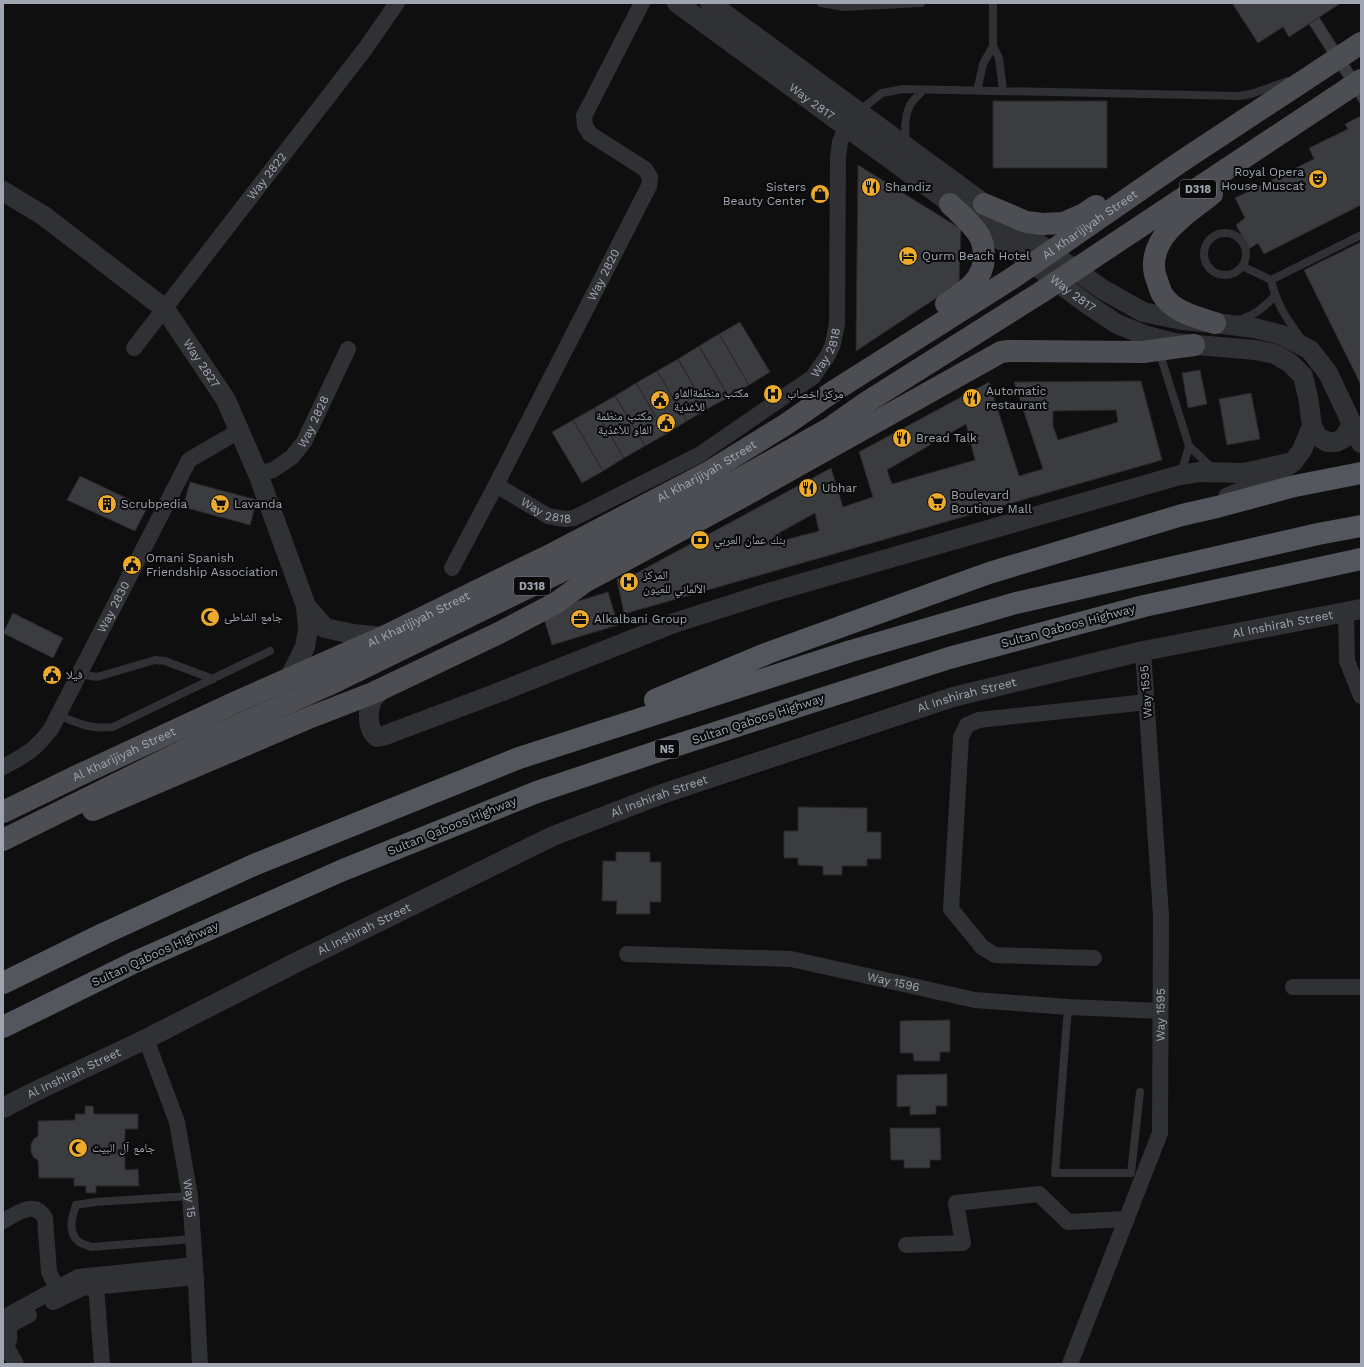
<svg xmlns="http://www.w3.org/2000/svg" width="1364" height="1367" font-family="'Work Sans','Noto Naskh Arabic',sans-serif">
  <rect width="100%" height="100%" fill="#0f0f10"/>
  <!-- building -->
  <path fill="#3b3c40" stroke="#29292c" fill-rule="evenodd" d="M1232,3h109l-52,34 -6,-10 -25,16z
    M1319,17l42,66v22l-52,-81z
    M993,101h114v67h-114z
    M1361,116v89l-97,49 -6,-11 -9,6 -13,-24 9,-7 -10,-20 79,-39 -5,-11 39,-19 -3,-5z
    M858,165l103,64 -2,54 -103,68z
    M1361,242v143l-57,-115z
    M740,322l30,50 -21,13 -30,-51z
    M719,334l30,51 -20,12 -30,-51z
    M699,346l30,51 -22,12 -29,-50z
    M678,359l29,50 -20,12 -30,-50z
    M1200,370l7,34 -19,4 -6,-35z
    M657,371l30,50 -21,13 -30,-51z
    M1141,381l21,79 -538,154 -7,-35 16,-4 198,-107 12,39 30,-10 -14,-45 130,-70 30,94 24,-7 -29,-87zM1116,410l2,12 -60,18 -5,-14v-15zM966,424l9,36 -83,24 -5,-14zM815,513l4,18 -38,10 -2,-8z
    M636,383l30,51 -21,12 -30,-50z
    M1251,393l9,46 -33,6 -8,-46z
    M615,396l30,50 -21,12 -30,-50z
    M594,408l30,50 -21,13 -30,-51z
    M573,420l30,51 -21,12 -30,-51z
    M80,476l67,32 -12,23 -68,-31z
    M190,482l67,18 -7,25 -67,-18z
    M608,592l10,33 -66,20 -10,-33z
    M13,613l50,25 -10,20 -50,-25z
    M798,807l69,1v24h14v27h-14v7h-25v9h-19v-9l-25,-1v-7h-14v-27h14z
    M616,852h34v10h11v40h-11v12h-34l1,-13h-15l1,-40h13z
    M950,1020v32h-10v9h-26l-1,-8h-13v-32z
    M947,1074v32h-11v8l-26,1v-9l-13,1v-32z
    M85,1106h8l1,8h44v15h-13v41l13,-1 1,17h-43v7h-10v-7h-12v-8h-35l-1,-18 -4,-2 -3,-6v-8l3,-5 4,-3v-15l37,-1v-6h10z
    M890,1128h50l1,32h-11v8h-26v-8h-13z"/>
  <g fill="none" stroke-linecap="round" stroke-linejoin="round">
    <!-- service -->
    <path stroke="#303135" stroke-width="8" d="M821,3l23,4 77,-4
      M993,3v43l6,12 4,33
      M977,91l6,-27 10,-18
      M859,111l23,-18 21,-4 337,7 11,-2 37,-13
      M906,143c-1,-13 -2,-30 6,-41 3,-4 8,-8 11,-12
      M1204 254a21 21 0 1 1 42 0a21 21 0 1 1-42 0Z
      M1242,266l29,14c6,26 16,39 31,60
      M1271,280l90,-45
      M1237,320c16,-3 27,-13 38,-24
      M1159,351l30,95 24,23
      M1181,474l8,-28
      M79,674l18,3 58,-17 10,1 48,18
      M58,715c21,9 32,14 55,12l157,-76
      M1068,1007l-13,166h76l9,-81
      M190,1196l-95,6 -19,3c-4,12 -9,27 3,37 3,2 8,3 12,5l102,-8"/>
    <!-- minor -->
    <g stroke="#303135" stroke-width="16">
      <path id="s1" d="M134,348l231,-299 32,-46"/>
      <path id="s2" d="M258,474l15,-4 19,-13 12,-15 44,-93"/>
      <path id="s3" d="M496,485l52,31 17,3 9,-1 125,-63 114,-78 15,-22 5,-11 4,-20 1,-166 2,-16 6,-15"/>
      <path id="s4" d="M452,568l44,-83 153,-299 1,-9 -5,-8 -55,-35 -5,-8 -1,-10 58,-113"/>
      <path d="M1346,613l1,48 14,35"/>
      <path id="s5" d="M3,767c23,-12 32,-17 48,-38l138,-269 50,-29"/>
      <path id="s6" d="M627,954l164,5 184,41 93,7 92,4"/>
      <path d="M1094,958l-99,-3 -13,-8 -31,-38 10,-172 6,-12 12,-5 168,-18"/>
      <path d="M1293,987h68"/>
      <path id="s7" d="M146,1039l31,83 13,74 5,69 5,99"/>
      <path d="M3,1221c14,-7 31,-22 42,-3l4,54 8,16"/>
      <path d="M906,1245l57,-2 -7,-40 83,-9 29,28 59,-3"/>
      <path d="M96,1286l6,78"/>
      <path d="M53,1302l29,-14 114,-11"/>
      <path d="M3,1318l75,-41 117,-12"/>
      <path d="M3,1324c8,7 9,17 0,24"/>
      <path d="M8,1330l5,-7 16,-8"/>
      <path d="M6,1346l10,18"/>
      <path id="s8" d="M1070,1364l90,-231 1,-218 -18,-264"/>
    </g>
    <!-- tertiary -->
    <g stroke="#303135" stroke-width="20">
      <path id="s9" d="M677,3l339,248 71,53 30,20 30,12 27,7 81,7 20,4 15,9 13,13 5,21 4,29 -10,24 -9,12 -14,10 -35,19 -16,6"/>
      <path d="M710,3l340,249 52,37 41,23 39,8 33,3 39,5 28,7 28,15 18,23 33,70"/>
      <path id="s10" d="M3,191l41,25 121,93 61,91 32,74 48,132 2,24 -3,17 -16,32"/>
      <path d="M1312,426l5,10 10,6h9l8,-4 8,-14"/>
      <path d="M306,606l19,22 28,6 30,3"/>
      <path d="M384,687c-4,4 -8,8 -11,12 -6,10 -6,31 4,38l6,-1 109,-41 182,-72 94,-30 412,-118 20,-3 44,1 49,-11"/>
      <path id="s11" d="M3,1108l31,-16 112,-53 151,-77 256,-126 109,-42 291,-97 190,-46 218,-42"/>
    </g>
    <!-- primary -->
    <g stroke="#4c4e54" stroke-width="22">
      <path d="M1212,194c-16,13 -38,27 -50,45 -6,10 -10,23 -7,35 2,6 4,14 7,20 11,18 34,23 53,29"/>
      <path d="M984,204l42,18 17,2 20,-1 21,-9 12,-8"/>
      <path d="M946,304c18,-12 37,-23 38,-46 0,-8 -1,-15 -4,-21 -7,-13 -20,-23 -30,-33"/>
      <path d="M93,810l218,-93 62,-24 128,-61 55,-29 30,-22 19,-10 135,-73 261,-146 8,-1 134,1 51,-7"/>
      <path id="s12" d="M3,812l74,-36 157,-73 149,-66 173,-85 151,-79 78,-48 49,-34 180,-114 168,-116 179,-118"/>
      <path d="M3,840l196,-97 129,-58 234,-114 156,-80 112,-63 37,-26 173,-109 321,-213"/>
    </g>
    <!-- trunk -->
    <path stroke="#54565d" stroke-width="22" d="M655,700l113,-47 221,-80 193,-58 35,-8 78,-21 66,-13
      M3,983l100,-49 153,-70 263,-106 332,-107 165,-48 302,-69 43,-8
      M3,1027l130,-64 210,-93 194,-78 131,-44 281,-90 195,-52 217,-47"/>
  </g>
  <!-- icons -->
  <defs>
    <symbol id="theatre-disc" viewBox="-11 -11 22 22"><circle r="9.5" fill="#edab2b" stroke="#0a0a0b"/><path d="M-5-5.5Q0-4 5-5.5V0Q5 5 0 6Q-5 5-5 0ZM-3.3-2.5H-1v1.5H-3.3ZM1-2.5H3.3v1.5H1ZM-2.8 1Q0 5.5 2.8 1Z" fill="#111"/></symbol>
    <symbol id="restaurant-disc" viewBox="-11 -11 22 22"><circle r="9.5" fill="#edab2b" stroke="#0a0a0b"/><path d="M-5-6h1v4h1v-4h1v4h1v-4h1v5L-1.5 .5V6h-2V.5L-5-1ZM5-6V6H3V1.5H1.5Q1.5-4 5-6Z" fill="#111"/></symbol>
    <symbol id="shop-disc" viewBox="-11 -11 22 22"><circle r="9.5" fill="#edab2b" stroke="#0a0a0b"/><path d="M-5-2.5h2.3a2.7 3.5 0 0 1 5.4 0H5L5.5 6h-11ZM-1.5-2.5h3a1.5 2.3 0 0 0-3 0Z" fill="#111"/></symbol>
    <symbol id="hotel-disc" viewBox="-11 -11 22 22"><circle r="9.5" fill="#edab2b" stroke="#0a0a0b"/><path d="M-6-4.5h1.5V1H6V5H4.5V3h-9V5H-6ZM-4 0a1.8 1.8 0 1 1 3.6 0ZM.5 0V-2.5h3Q6-2.5 6 0Z" fill="#111"/></symbol>
    <symbol id="hospital-disc" viewBox="-11 -11 22 22"><circle r="9.5" fill="#edab2b" stroke="#0a0a0b"/><path d="M-5-5h3v3.5h4V-5h3V5h-3V1.5h-4V5h-3Z" fill="#111"/></symbol>
    <symbol id="civic-disc" viewBox="-11 -11 22 22"><circle r="9.5" fill="#edab2b" stroke="#0a0a0b"/><path d="M-.6-6.5H3V-4.5H.6V-3L4-1V1h2V6H-6V1h2V-1L-.6-3ZM-1.2 2.5V6h2.4V2.5Z" fill="#111"/></symbol>
    <symbol id="supermarket-disc" viewBox="-11 -11 22 22"><circle r="9.5" fill="#edab2b" stroke="#0a0a0b"/><path d="M-6-5.5h2.5l.6 2H6L4.5 2H-2.5L-4.4-4H-6ZM-1.5 3.2a1.3 1.3 0 1 0 .1 0ZM3 3.2a1.3 1.3 0 1 0 .1 0Z" fill="#111"/></symbol>
    <symbol id="building-disc" viewBox="-11 -11 22 22"><circle r="9.5" fill="#edab2b" stroke="#0a0a0b"/><path d="M-4-6H4V6H1V3H-1V6H-4ZM-2.5-4.3h1.7v1.8h-1.7ZM.8-4.3h1.7v1.8H.8ZM-2.5-1h1.7V.8h-1.7ZM.8-1h1.7V.8H.8Z" fill="#111"/></symbol>
    <symbol id="bank-disc" viewBox="-11 -11 22 22"><circle r="9.5" fill="#edab2b" stroke="#0a0a0b"/><path d="M-6-4H6V4H-6ZM0-2.3a2.3 2.3 0 1 0 0 4.6a2.3 2.3 0 1 0 0-4.6Z" fill="#111"/></symbol>
    <symbol id="mosque-disc" viewBox="-11 -11 22 22"><circle r="9.5" fill="#edab2b" stroke="#0a0a0b"/><path d="M3.5-4.9A6 6 0 1 0 3.5 4.9A5 5 0 1 1 3.5-4.9Z" fill="#111"/></symbol>
    <symbol id="office-disc" viewBox="-11 -11 22 22"><circle r="9.5" fill="#edab2b" stroke="#0a0a0b"/><path d="M-6-3h4V-5.5h4V-3h4V5H-6ZM-1-4.5V-3h2v-1.5ZM-6 0V1H6V0Z" fill="#111"/></symbol>
  </defs>
  <g fill-rule="evenodd">
    <use href="#theatre-disc" x="1307" y="168" width="22" height="22"/>
    <use href="#restaurant-disc" x="860" y="176" width="22" height="22"/>
    <use href="#shop-disc" x="809" y="183" width="22" height="22"/>
    <use href="#hotel-disc" x="897" y="245" width="22" height="22"/>
    <use href="#hospital-disc" x="762" y="383" width="22" height="22"/>
    <use href="#restaurant-disc" x="961" y="387" width="22" height="22"/>
    <use href="#civic-disc" x="649" y="389" width="22" height="22"/>
    <use href="#civic-disc" x="655" y="412" width="22" height="22"/>
    <use href="#restaurant-disc" x="891" y="427" width="22" height="22"/>
    <use href="#restaurant-disc" x="797" y="477" width="22" height="22"/>
    <use href="#supermarket-disc" x="926" y="491" width="22" height="22"/>
    <use href="#building-disc" x="96" y="493" width="22" height="22"/>
    <use href="#supermarket-disc" x="209" y="493" width="22" height="22"/>
    <use href="#bank-disc" x="689" y="529" width="22" height="22"/>
    <use href="#civic-disc" x="121" y="554" width="22" height="22"/>
    <use href="#hospital-disc" x="618" y="571" width="22" height="22"/>
    <use href="#mosque-disc" x="199" y="606" width="22" height="22"/>
    <use href="#office-disc" x="569" y="608" width="22" height="22"/>
    <use href="#civic-disc" x="41" y="664" width="22" height="22"/>
    <use href="#mosque-disc" x="67" y="1137" width="22" height="22"/>
  </g>
  <g text-anchor="middle" stroke-width="4" stroke-linejoin="round" paint-order="stroke">
    <!-- shield labels -->
    <g fill="#0a0a0b" stroke="#73777f" stroke-width="1">
      <rect x="1180" y="180" width="36" height="18" rx="3"/>
      <rect x="514" y="577" width="36" height="18" rx="3"/>
      <rect x="655" y="740" width="24" height="18" rx="3"/>
    </g>
    <g font-size="11" font-weight="bold" fill="#a0a6b1">
      <text x="1198" y="193">D318</text>
      <text x="532" y="590">D318</text>
      <text x="667" y="753">N5</text>
    </g>
    <!-- street labels -->
    <g font-size="12" fill="#a0a6b1" stroke="#0a0a0b">
      <text dy="4" stroke="none"><textPath href="#s9" startOffset="167">Way 2817</textPath></text>
      <text dy="4" stroke="none"><textPath href="#s1" startOffset="217">Way 2822</textPath></text>
      <text dy="4" stroke="none"><textPath href="#s12" startOffset="1238">Al Kharijiyah Street</textPath></text>
      <text dy="4" stroke="none"><textPath href="#s4" startOffset="330">Way 2820</textPath></text>
      <text dy="4" stroke="none"><textPath href="#s9" startOffset="491">Way 2817</textPath></text>
      <text dy="4" stroke="none"><textPath href="#s3" startOffset="393">Way 2818</textPath></text>
      <text dy="4" stroke="none"><textPath href="#s10" startOffset="266">Way 2827</textPath></text>
      <text dy="4" stroke="none"><textPath href="#s2" startOffset="80">Way 2828</textPath></text>
      <text dy="4" stroke="none"><textPath href="#s12" startOffset="782">Al Kharijiyah Street</textPath></text>
      <text dy="4" stroke="none"><textPath href="#s3" startOffset="57">Way 2818</textPath></text>
      <text dy="4" stroke="none"><textPath href="#s5" startOffset="199">Way 2830</textPath></text>
      <text dy="4" stroke="none"><textPath href="#s12" startOffset="458">Al Kharijiyah Street</textPath></text>
      <text dy="4" stroke="none"><textPath href="#s11" startOffset="1375">Al Inshirah Street</textPath></text>
      <text transform="translate(1068 626) rotate(-15)" y="4">Sultan Qaboos Highway</text>
      <text transform="translate(1146 692) rotate(-94)" y="4">Way 1595</text>
      <text dy="4" stroke="none"><textPath href="#s11" startOffset="1051">Al Inshirah Street</textPath></text>
      <text transform="translate(758 719) rotate(-18)" y="4">Sultan Qaboos Highway</text>
      <text dy="4" stroke="none"><textPath href="#s12" startOffset="134">Al Kharijiyah Street</textPath></text>
      <text dy="4" stroke="none"><textPath href="#s11" startOffset="727">Al Inshirah Street</textPath></text>
      <text transform="translate(452 826) rotate(-22)" y="4">Sultan Qaboos Highway</text>
      <text dy="4" stroke="none"><textPath href="#s11" startOffset="403">Al Inshirah Street</textPath></text>
      <text transform="translate(155 954) rotate(-25)" y="4">Sultan Qaboos Highway</text>
      <text dy="4" stroke="none"><textPath href="#s6" startOffset="269">Way 1596</textPath></text>
      <text dy="4" stroke="none"><textPath href="#s8" startOffset="366">Way 1595</textPath></text>
      <text dy="4" stroke="none"><textPath href="#s11" startOffset="79">Al Inshirah Street</textPath></text>
      <text dy="4" stroke="none"><textPath href="#s7" startOffset="166">Way 15</textPath></text>
    </g>
    <!-- poi labels -->
    <g font-size="12" fill="#a0a6b1" stroke="#0a0a0b" text-anchor="start">
      <text x="1304" y="176" text-anchor="end">Royal Opera<tspan x="1304" dy="14">House Muscat</tspan></text>
      <text x="806" y="191" text-anchor="end">Sisters<tspan x="806" dy="14">Beauty Center</tspan></text>
      <text x="885" y="191">Shandiz</text>
      <text x="922" y="260">Qurm Beach Hotel</text>
      <text x="986" y="395">Automatic<tspan x="986" dy="14">restaurant</tspan></text>
      <text x="674" y="397">مكتب منظمةالفاو<tspan x="674" dy="14">للأغذية</tspan></text>
      <text x="787" y="398">مركز اخصاب</text>
      <text x="652" y="420" text-anchor="end">مكتب منظمة<tspan x="652" dy="14">الفاو للأغذية</tspan></text>
      <text x="916" y="442">Bread Talk</text>
      <text x="822" y="492">Ubhar</text>
      <text x="951" y="499">Boulevard<tspan x="951" dy="14">Boutique Mall</tspan></text>
      <text x="121" y="508">Scrubpedia</text>
      <text x="234" y="508">Lavanda</text>
      <text x="714" y="544">بنك عمان العربي</text>
      <text x="146" y="562">Omani Spanish<tspan x="146" dy="14">Friendship Association</tspan></text>
      <text x="643" y="579">المركز<tspan x="643" dy="14">الألماني للعيون</tspan></text>
      <text x="224" y="621">جامع الشاطئ</text>
      <text x="594" y="623">Alkalbani Group</text>
      <text x="66" y="679">فيلا</text>
      <text x="92" y="1152">جامع آل البيت</text>
    </g>
  </g>
  <!-- border -->
  <rect width="1364" height="1367" fill="none" stroke="#a0a6b1" stroke-width="8"/>
</svg>
